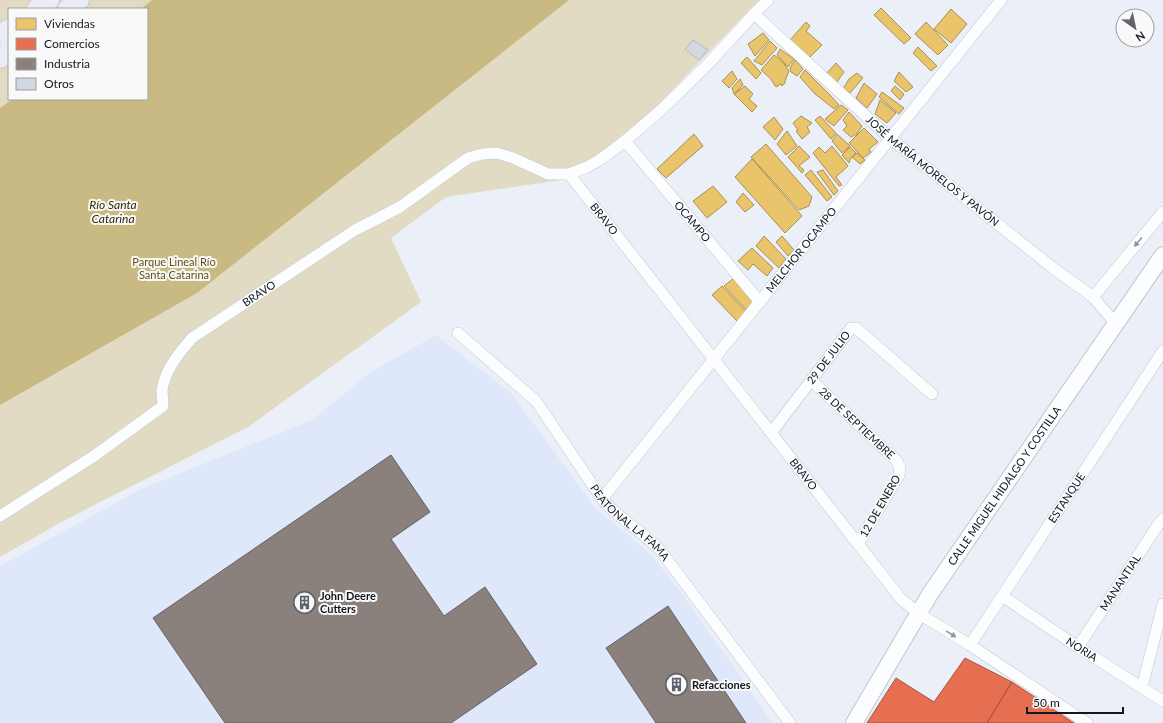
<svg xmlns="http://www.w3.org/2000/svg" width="1163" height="723" font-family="Lato,sans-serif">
  <rect width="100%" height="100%" fill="#ebeff8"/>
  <!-- built -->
  <path fill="#dfe7fb" d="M436,335l74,57 88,119 29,22 26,24 32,41 88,125h-773v-157l141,-77 171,-69 62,-50z"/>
  <!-- green -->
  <path fill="#e2dbc3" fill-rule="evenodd" d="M0,0h759l-108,112 -83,67 -122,18 -55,41 30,64 -173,125 -185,94 -63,36zM9,9h138v90h-138z"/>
  <!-- water -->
  <path fill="#c9ba83" d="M152,0h417l-372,293 -197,112v-297l13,-9h134v-90h-6z"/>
  <!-- homes -->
  <path fill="#e9c46a" stroke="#a99054" d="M881,8l30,30 -7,6 -30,-29z
    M951,9l16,15 -16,19 -17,-14z
    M806,22l4,4 -4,5 16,14 -13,13 -19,-18z
    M926,22l22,23 -10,10 -23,-21z
    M763,33l6,7 -14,16 -7,-12z
    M770,41l7,7 -15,17 -8,-4z
    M918,47l19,19 -6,5 -18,-18z
    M780,49l14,10 -6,8 -11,-12z
    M774,55l8,6 7,10 -4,10v2l-3,3 -1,-2 -5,3 -6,-9 -9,-8z
    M747,57l14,16 -5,6 -15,-16z
    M795,60l8,9 -6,7 -6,-4 -1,-4z
    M836,63l8,9 -7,10 -11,-8z
    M805,70l25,25 9,10 -5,4 -20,-16 -14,-16z
    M732,71l5,8 -8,9 -7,-7z
    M899,72l14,15 -7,5 -12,-11z
    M857,73l6,5 -13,15 -7,-4 6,-10z
    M740,79l3,6 -9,9 -2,-6z
    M864,83l13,11 -10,14 -11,-10z
    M745,86l8,8 -4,5 8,7 -5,6 -18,-18z
    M895,86l9,8 -4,6 -9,-9z
    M882,92l22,16 -5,6 -20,-17z
    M880,100l16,13 -9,10 -12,-9z
    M841,105l7,5 -14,16 -9,-7z
    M849,112l13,14 -5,8 -6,3 -8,-7 4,-4 -4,-6z
    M801,116l11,7 -5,4 3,5 -8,7 -6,-8 2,-1 -5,-7z
    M820,116l16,17 -5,6 -16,-19z
    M774,117l9,12 -8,11 -12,-13z
    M864,128l14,14 -9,7 2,3 -8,6 -14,-15z
    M787,131l10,15 -11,9 -9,-11z
    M694,134l9,12 -37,32 -9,-9z
    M837,134l13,12 -8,7 -10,-12z
    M766,144l46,53 -3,9 -10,4 -48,-53z
    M799,146l11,11 -11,9 5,4 -2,3 -14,-16z
    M832,146l16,20 -12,11 6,8 -3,1 -26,-33 6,-6 6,6z
    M850,147l6,6 -5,5 -2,5 -7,-8z
    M857,153l8,7 -5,4 -8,-7z
    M752,159l50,57 -17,17 -50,-56z
    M811,170l21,27 -5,4 -22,-26z
    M823,170l15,21 -4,4 -17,-23z
    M713,186l14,16 -20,16 -14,-17z
    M743,193l11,12 -9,7 -9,-10z
    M764,236l22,23 -7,9 -23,-22z
    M782,236l12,14 -6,6 -12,-14z
    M752,248l21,20 -6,8 -14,-12 -5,6 -10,-9z
    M734,278l21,22 -9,10 -22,-24z
    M722,286l24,26 -8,10 -26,-27z"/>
  <!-- shops -->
  <path fill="#e76f51" stroke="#a75543" d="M965,658l47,24 -25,41h-120l29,-45 38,24z
    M1012,682l62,41h-87z"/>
  <!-- industry -->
  <path fill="#8a817c" stroke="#666161" d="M391,455l39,57 -39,27 53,77 41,-29 52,77 -86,59h-226l-72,-105z
    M668,606l78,117h-90l-50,-75z"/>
  <!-- building -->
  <path fill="#d3d7e1" stroke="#b6bac3" d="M693,40l15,10 -9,10 -14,-11z"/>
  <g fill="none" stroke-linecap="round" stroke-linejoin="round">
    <defs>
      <g id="street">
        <path id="s1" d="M754,14l137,125 162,129 40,29 23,27"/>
        <path id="s2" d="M625,141l135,161"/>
        <path id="s3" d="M569,174l332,425 17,14 52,32 117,78"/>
        <path d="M1093,297l70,-85"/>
        <path id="s4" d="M458,333l78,68 66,98c17,20 40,32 58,51l130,173"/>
        <path id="s5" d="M811,380l86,81 3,7 -1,7 -41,69"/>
        <path id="s6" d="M771,433l80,-105h5l76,66"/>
        <path id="s7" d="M602,499l399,-499"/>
        <path id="s8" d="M0,516l94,-60 69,-50c0,-5 -1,-11 -1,-16 3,-20 17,-37 30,-52l163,-108 45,-23 68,-49 14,-4 15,-1 16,5 35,16h21l18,-7 14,-8 24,-18 35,-30 48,-47 46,-50 14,-14"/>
        <path id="s9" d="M1002,596l76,51 85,54"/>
        <path id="s10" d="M970,645l193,-294"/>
        <path id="s11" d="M1078,647l80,-122 5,-6"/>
        <path d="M1142,687l21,-83"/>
      </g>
      <g id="secondary">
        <path id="s12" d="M854,723l76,-129 233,-339"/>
      </g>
      <path id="highway" d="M37,9l12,-9
        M68,9l11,-9
        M0,35l9,-6
        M0,58l9,-6"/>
    </defs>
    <!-- street casing -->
    <use href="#street" stroke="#c2c6cf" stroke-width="12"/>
    <!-- secondary casing -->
    <use href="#secondary" stroke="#c2c6cf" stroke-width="18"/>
    <!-- highway casing -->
    <use href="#highway" stroke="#c9cbd0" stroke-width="22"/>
    <!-- street -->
    <use href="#street" stroke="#fcfdfe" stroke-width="11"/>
    <!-- secondary -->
    <use href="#secondary" stroke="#fcfdfe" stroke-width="16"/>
    <!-- highway -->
    <use href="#highway" stroke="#e9ecf5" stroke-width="20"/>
  </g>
  <!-- one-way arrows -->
  <defs><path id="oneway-solid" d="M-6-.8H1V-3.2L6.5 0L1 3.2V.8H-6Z"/></defs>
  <g fill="#93969b">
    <use href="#oneway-solid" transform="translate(1138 242) rotate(130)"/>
    <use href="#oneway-solid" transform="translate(951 634) rotate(32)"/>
  </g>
  <!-- icons -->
  <defs>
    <symbol id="building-ring" viewBox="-11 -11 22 22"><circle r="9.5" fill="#f9f9f9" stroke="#5f636c" stroke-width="1.5"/><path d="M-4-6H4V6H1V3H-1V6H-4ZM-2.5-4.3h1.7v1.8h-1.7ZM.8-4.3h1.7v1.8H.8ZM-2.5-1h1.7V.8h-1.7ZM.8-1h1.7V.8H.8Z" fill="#5f636c"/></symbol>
  </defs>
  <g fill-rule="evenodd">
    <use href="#building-ring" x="292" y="590" width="25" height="25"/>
    <use href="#building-ring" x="664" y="672" width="25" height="25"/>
  </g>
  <g text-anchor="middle" stroke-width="4" stroke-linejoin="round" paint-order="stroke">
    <!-- street labels -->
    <g font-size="11" fill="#131721" stroke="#f9f9f9">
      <text dy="4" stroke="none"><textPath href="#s1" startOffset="238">JOSÉ MARÍA MORELOS Y PAVÓN</textPath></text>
      <text dy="4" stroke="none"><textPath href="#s3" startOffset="57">BRAVO</textPath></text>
      <text dy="4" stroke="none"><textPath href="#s2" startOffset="105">OCAMPO</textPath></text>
      <text dy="4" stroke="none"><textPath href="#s7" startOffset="319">MELCHOR OCAMPO</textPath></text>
      <text dy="4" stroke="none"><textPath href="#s8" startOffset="354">BRAVO</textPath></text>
      <text dy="4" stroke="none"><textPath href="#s6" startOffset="95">29 DE JULIO</textPath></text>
      <text dy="4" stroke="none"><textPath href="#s5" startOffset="63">28 DE SEPTIEMBRE</textPath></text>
      <text dy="4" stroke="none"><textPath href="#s3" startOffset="381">BRAVO</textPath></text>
      <text dy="4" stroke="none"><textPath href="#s12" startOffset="281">CALLE MIGUEL HIDALGO Y COSTILLA</textPath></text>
      <text dy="4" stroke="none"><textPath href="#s10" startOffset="176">ESTANQUE</textPath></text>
      <text transform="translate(880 506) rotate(-60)" y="4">12 DE ENERO</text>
      <text dy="4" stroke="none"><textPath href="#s4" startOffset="258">PEATONAL LA FAMA</textPath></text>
      <text dy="4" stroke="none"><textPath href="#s11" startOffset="77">MANANTIAL</textPath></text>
      <text dy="4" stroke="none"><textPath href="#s9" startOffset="96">NORIA</textPath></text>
    </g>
    <!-- park labels -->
    <g font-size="11" fill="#615010" stroke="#f9f9f9">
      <text x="174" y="266">Parque Lineal Río<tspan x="174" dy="13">Santa Catarina</tspan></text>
    </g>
    <!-- poi labels -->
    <g font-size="11" font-weight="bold" fill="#131721" stroke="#f9f9f9" text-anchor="start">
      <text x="320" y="600">John Deere<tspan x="320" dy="13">Cutters</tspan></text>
      <text x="692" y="689">Refacciones</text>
    </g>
    <!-- water labels -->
    <g font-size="12" font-style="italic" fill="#342904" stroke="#f9f9f9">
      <text x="113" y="209">Río Santa<tspan x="113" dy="14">Catarina</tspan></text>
    </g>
  </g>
  <!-- legend -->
  <rect x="8" y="8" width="140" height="92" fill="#f9f9f9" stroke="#9d9fa3"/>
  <rect x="16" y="18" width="20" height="12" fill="#e9c46a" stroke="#9d9fa3"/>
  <text x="44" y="28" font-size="12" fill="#131721">Viviendas</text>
  <rect x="16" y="38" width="20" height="12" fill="#e76f51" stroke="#9d9fa3"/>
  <text x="44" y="48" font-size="12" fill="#131721">Comercios</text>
  <rect x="16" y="58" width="20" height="12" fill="#8a817c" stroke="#9d9fa3"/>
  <text x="44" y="68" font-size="12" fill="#131721">Industria</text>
  <rect x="16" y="78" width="20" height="12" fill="#d3d7e1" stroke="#9d9fa3"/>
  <text x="44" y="88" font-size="12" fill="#131721">Otros</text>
  <!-- north arrow -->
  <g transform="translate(1135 28) rotate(147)"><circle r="19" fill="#f9f9f9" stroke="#9d9fa3"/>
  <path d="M0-3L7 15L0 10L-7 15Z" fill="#5f636c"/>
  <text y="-6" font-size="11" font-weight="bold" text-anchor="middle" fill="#131721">N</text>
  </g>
  <!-- scale -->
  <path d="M1027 707v6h96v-6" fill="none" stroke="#131721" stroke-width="2"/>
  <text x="1033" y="707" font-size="12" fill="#131721" stroke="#f9f9f9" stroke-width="3" paint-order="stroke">50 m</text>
</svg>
